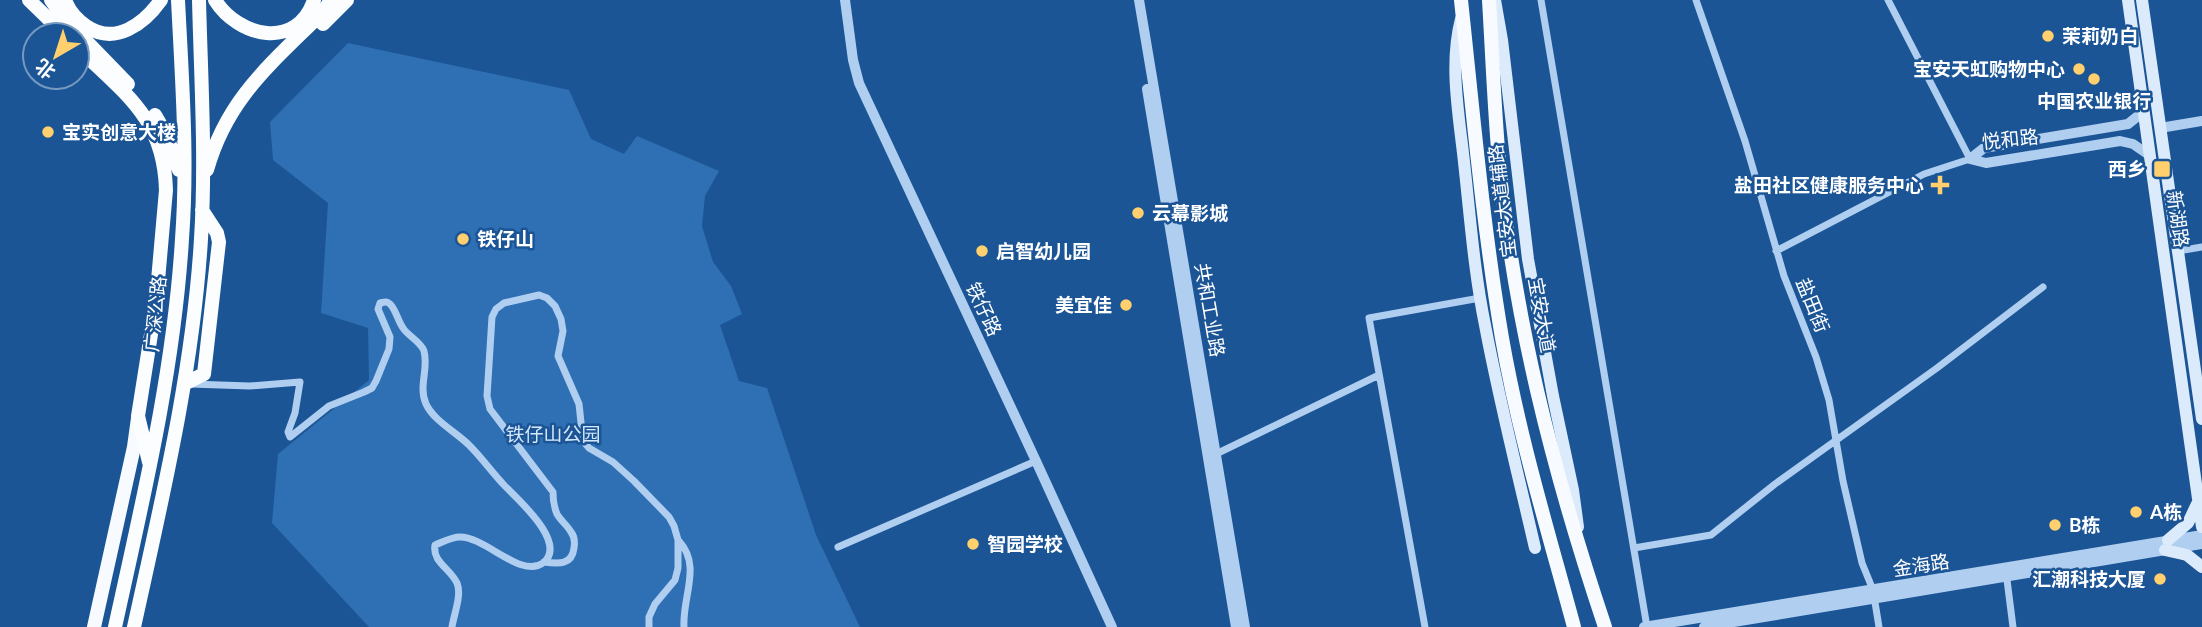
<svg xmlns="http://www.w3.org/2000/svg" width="2202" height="627" font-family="Lato,'Noto Sans SC',sans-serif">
  <rect width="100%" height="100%" fill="#1b5596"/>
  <!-- green -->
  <path fill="#2f6fb4" d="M348,43l221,47 22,49 33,15 13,-18 82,35 -14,25 -3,30 11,36 18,24 11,28 -22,11 19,56 28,7 49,147 44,92h-491l-97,-104 6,-69 91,-74 -1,-52 -47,-15 7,-110 -55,-43 -3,-38z"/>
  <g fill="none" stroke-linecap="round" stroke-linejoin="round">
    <!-- minor -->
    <path stroke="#afcef0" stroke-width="7" d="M1541,0l106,627
      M1696,0l49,141 39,135 32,81 13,43 14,81 19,82 11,27 6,37
      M1776,251l148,-77 46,-15 -82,-159
      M2178,251l24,-4
      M190,384l60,2 50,-4 -5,31 -7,19 2,5 39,-31 35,-14 8,-4 4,-7 13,-32 1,-12 -12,-28 2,-6c5,-1 6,-2 10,1 6,6 8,17 13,24 5,8 18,14 21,23 5,18 -6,35 2,53 8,17 30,28 43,41 12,12 23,27 35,40 12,13 65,58 39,78 -22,16 -57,-26 -83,-26 -9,0 -17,5 -25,8 -3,17 15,23 22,38 5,12 -3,31 -5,44
      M1216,454l163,-79
      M679,541c23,25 3,56 5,86
      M838,547l198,-86
      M1634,548l77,-13 64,-51 162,-116 106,-81
      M544,562c15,2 28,3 30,-14 1,-6 1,-11 -3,-16 -4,-7 -10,-11 -14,-18 -3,-7 -4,-14 -4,-22l-63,-83 -3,-13 5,-79 4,-8 8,-6 35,-8 8,3 8,8 6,13 2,12 -5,25 21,48 4,37 6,7 24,14 21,19 35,36 5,9 4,14v28l-3,12 -20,24 -6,13v10
      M2006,572l7,55
      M1425,627l-56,-309 111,-20"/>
    <!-- tertiary -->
    <path stroke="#afcef0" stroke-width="10" d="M845,0l8,60 6,23 177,378 76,166
      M1139,0l106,627
      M1147,89l89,538
      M2160,128l42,-7
      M1970,159l16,4 134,-22 13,3 16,11
      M1970,159l14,-11 144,-24 15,-12
      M1644,627l558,-92
      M1704,627l498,-83"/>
    <!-- secondary -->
    <path stroke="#dcebfb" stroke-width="12" d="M1495,0l7,40 26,219 25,137 20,94 5,37
      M2128,0l74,527
      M2142,0l60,419
      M1461,19c-12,46 -2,96 3,143 6,54 10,109 21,163 14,75 33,149 50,223
      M2168,540l20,-17 9,-19
      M2165,550l22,5 15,12"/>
    <!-- primary -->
    <path stroke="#f7fbff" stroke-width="14" d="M1461,0c12,113 22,226 41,338 17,98 46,193 72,289
      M1489,0c3,50 5,100 9,149 14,164 55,323 107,478
      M94,627l40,-180 4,-29"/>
    <!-- trunk -->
    <path stroke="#fbfdff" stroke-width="14" d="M29,0l36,35
      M51,0l12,17 65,67
      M65,0c4,11 11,19 21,26 29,20 58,-2 75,-26
      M215,0c23,37 82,51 99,0
      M323,24l24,-24
      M77,47c48,47 87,71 89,143l-10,113 -18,113 11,46
      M155,115l11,19 13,36
      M207,170c20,-72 65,-107 115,-157l9,-13
      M186,383l18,-9 15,-132 -2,-9 -15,-23
      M115,627c28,-128 59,-256 67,-388 6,-79 0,-159 -4,-239
      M134,627c28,-128 59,-256 67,-388 5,-79 0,-159 -2,-239"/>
  </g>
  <!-- markers -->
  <g fill="#ffd06d" stroke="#1b5596" stroke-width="2.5">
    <circle cx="2048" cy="36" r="7"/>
    <circle cx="2079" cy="69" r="7"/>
    <circle cx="2094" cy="79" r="7"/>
    <circle cx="48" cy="132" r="7"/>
    <rect x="2153" y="160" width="18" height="18" rx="3.5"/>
    <path d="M1936.5 174.5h7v7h7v7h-7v7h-7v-7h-7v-7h7z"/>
    <circle cx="1138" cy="213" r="7"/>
    <circle cx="463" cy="239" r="7"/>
    <circle cx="982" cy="251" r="7"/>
    <circle cx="1126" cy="305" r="7"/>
    <circle cx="2136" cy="512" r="7"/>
    <circle cx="2055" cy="525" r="7"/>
    <circle cx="973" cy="544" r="7"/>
    <circle cx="2160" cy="579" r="7"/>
  </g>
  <g text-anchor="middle" stroke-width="5" stroke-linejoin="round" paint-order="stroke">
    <!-- poi labels -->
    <g font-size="19" font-weight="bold" fill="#fff" stroke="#1b5596" text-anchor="start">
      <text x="2062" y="43">茉莉奶白</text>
      <text x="2065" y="76" text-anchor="end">宝安天虹购物中心</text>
      <text x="2094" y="108" text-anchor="middle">中国农业银行</text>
      <text x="62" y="139">宝实创意大楼</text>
      <text x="2146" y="176" text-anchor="end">西乡</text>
      <text x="1924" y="192" text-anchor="end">盐田社区健康服务中心</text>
      <text x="1152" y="220">云幕影城</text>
      <text x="477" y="246">铁仔山</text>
      <text x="996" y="258">启智幼儿园</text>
      <text x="1112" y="312" text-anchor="end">美宜佳</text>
      <text x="2150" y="519">A栋</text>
      <text x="2069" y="532">B栋</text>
      <text x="987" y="551">智园学校</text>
      <text x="2146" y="586" text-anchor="end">汇潮科技大厦</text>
    </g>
    <!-- street labels -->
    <g font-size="19" fill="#fff" stroke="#1b5596">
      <text transform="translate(2010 139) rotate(-6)" y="7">悦和路</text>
      <text transform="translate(1502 201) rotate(-97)" y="7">宝安大道辅路</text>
      <text transform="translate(2178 219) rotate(82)" y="7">新湖路</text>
      <text transform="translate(1813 305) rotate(68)" y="7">盐田街</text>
      <text transform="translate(984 309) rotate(65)" y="7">铁仔路</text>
      <text transform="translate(1210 310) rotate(80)" y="7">共和工业路</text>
      <text transform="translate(155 314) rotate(-84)" y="7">广深公路</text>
      <text transform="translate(1542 315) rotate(80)" y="7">宝安大道</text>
      <text transform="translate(1921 565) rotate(-9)" y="7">金海路</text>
    </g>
    <!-- park labels -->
    <g font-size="19" fill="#d5e8fb" stroke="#1b5596">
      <text x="553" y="441">铁仔山公园</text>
    </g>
  </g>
  <!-- north arrow -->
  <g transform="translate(56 56) rotate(219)"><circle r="33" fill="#1b5596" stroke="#7699c0" stroke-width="2"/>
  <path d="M0-5L12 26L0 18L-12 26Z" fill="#ffd06d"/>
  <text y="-10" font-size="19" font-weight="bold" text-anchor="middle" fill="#ffffff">北</text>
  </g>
</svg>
